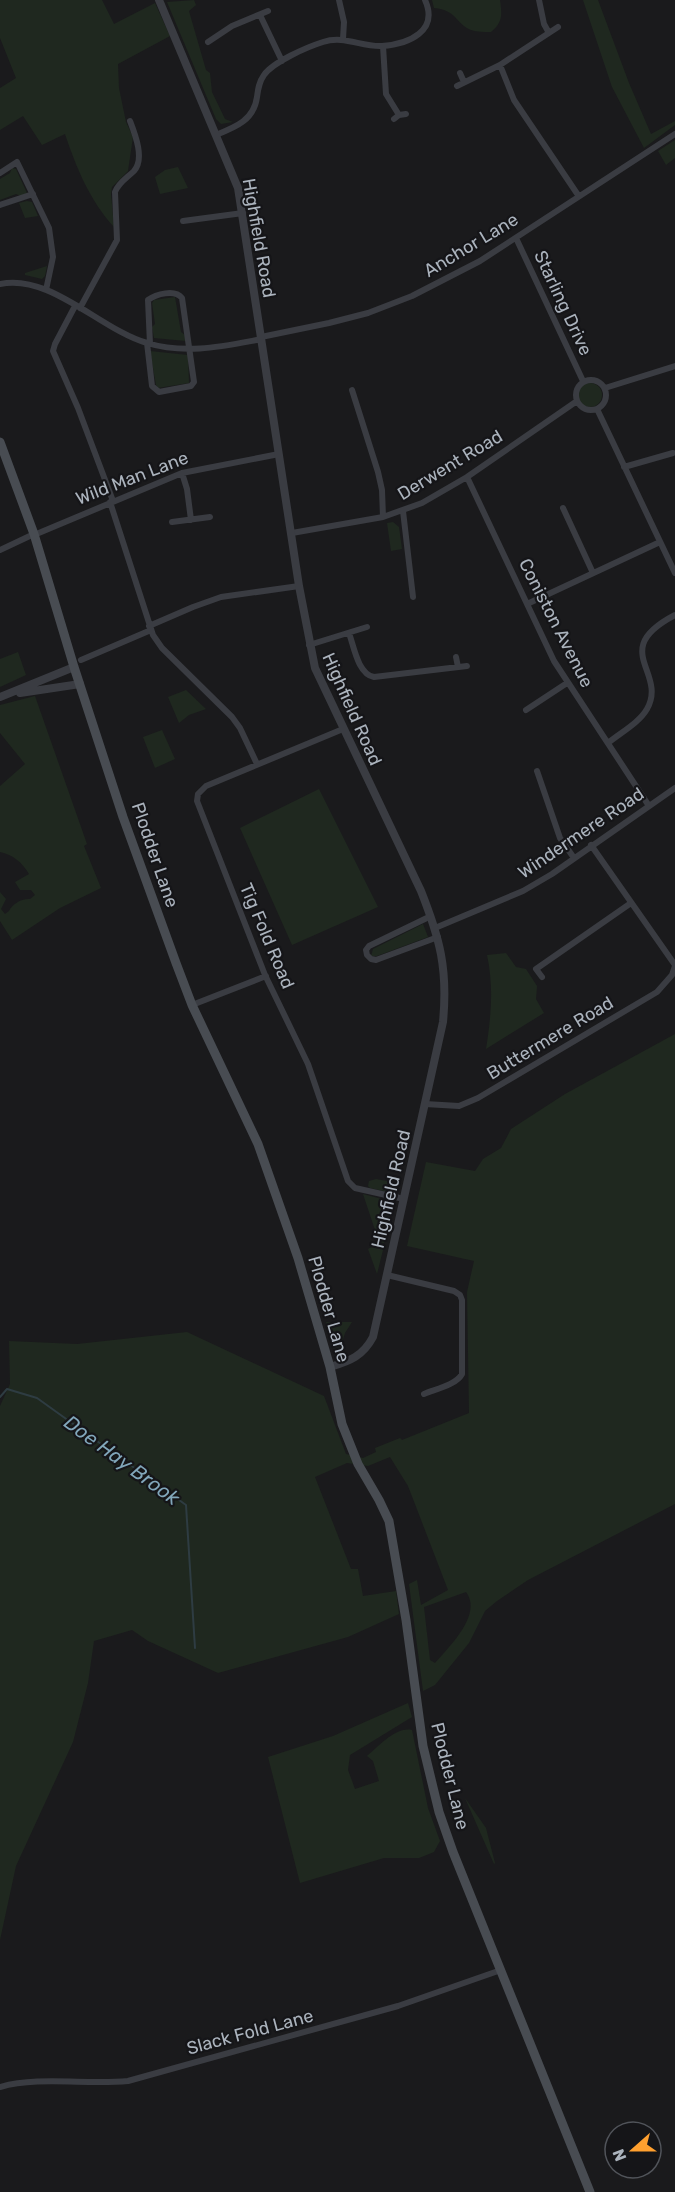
<svg xmlns="http://www.w3.org/2000/svg" width="675" height="2192" font-family="Rubik,sans-serif">
  <rect width="100%" height="100%" fill="#1a1a1c"/>
  <!-- green -->
  <path fill="#1f281f" fill-rule="evenodd" d="M0,0h102l12,24 41,-21 15,33 -52,28 1,24 7,34 7,15 -5,34 -16,16 -1,7 3,33c-24,-26 -38,-60 -49,-93l-23,11 -19,-29 -23,14v-42l16,-10 -16,-40z
    M194,0l2,5 -7,6 17,59 4,3 2,19 13,27 8,3 -12,2 -5,-5 -49,-117z
    M432,0h68c2,15 3,22 -9,32 -6,0 -14,0 -20,-2 -15,-6 -14,-20 -37,-22z
    M583,0h15l31,83 22,51 24,-13v4l-31,23 -32,-61z
    M675,140v18l-9,7 -8,-14z
    M178,167l10,21 -28,6 -5,-17 10,-7z
    M12,168l4,1 11,24 -6,3 -5,-2 -16,6v-21l10,-6z
    M27,201l5,1 6,14 -13,2 -6,-15z
    M47,266l-2,10 -3,3 -17,-4v-2z
    M175,297l6,35 4,3 1,6 -32,-3 -2,-11 3,-3 -3,-21 2,-3z
    M150,351l38,4 1,28 -31,5 -2,-3z
    M578 395a12 12 0 1 1 24 0a12 12 0 1 1-24 0Z
    M393,522l6,5 3,22 -11,2 -4,-28z
    M18,652l8,23 -26,12v-28z
    M186,690l20,19 -17,6 -10,8 -11,-26z
    M35,696l52,148 -3,2 17,42 -41,20 -48,32 -12,-19v-29l6,7 -5,10 4,5 4,-3c3,-7 13,-13 21,-12l5,-4 -4,-5h-11l-5,-8 14,-8c-7,-12 -16,-19 -29,-22v-66l25,-22 -25,-31v-28z
    M162,730l13,29 -20,9 -12,-31z
    M319,789l59,118 -86,38 -52,-117z
    M423,924l5,13 -51,19h-6l2,-7z
    M506,953l10,14 10,2 11,17 -1,13 8,14 -58,36c5,-32 8,-62 1,-94z
    M675,1034v470l-147,76 -31,21 -12,10 -16,32 -34,42 -12,6 -14,-107 8,-4 4,25 27,-15 -40,-104 -18,-29 -22,9 -21,-3 -32,14 36,92h7l5,27 33,-5 3,23 -51,23 -130,36 -70,-32 -16,-11 -38,11 -6,42 -15,59 -57,124 -16,74v-534l10,-22 -1,-43 68,3 110,-12 137,64 22,58 17,4 13,-6 -1,-4 25,-10 2,2 67,-27 -2,-121 7,-31 -67,-15 19,-84 49,9 8,-12 18,-11 10,-19 54,-35zM466,1592c17,22 -17,55 -31,71l-5,-3 -6,-53z
    M376,1179l22,4 -2,9 -3,1 -23,-5 -2,-2 1,-5z
    M363,1194l30,8 -9,41 -5,-1z
    M377,1244l7,2 -7,28 -9,-25z
    M326,1322h26l-7,11 -5,16 -6,1z
    M408,1703l4,14 -62,38 -2,15 7,19 24,-8 -6,-20 -6,-5c11,-9 29,-30 45,-26l16,78 12,33 -6,11 -15,6h-35l-84,25 -32,-126 65,-21z
    M465,1798l21,30 9,35 -1,1z"/>
  <g fill="none" stroke-linecap="round" stroke-linejoin="round">
    <!-- stream -->
    <path stroke="#2e3c42" stroke-width="2" d="M0,1397l7,-8 30,9 149,107 9,143"/>
    <!-- minor -->
    <path stroke="#3a3c42" stroke-width="6" d="M339,0l5,22 -1,17
      M539,0l5,24 5,9
      M260,15l22,46
      M208,42l24,-16 36,-15
      M383,46l3,48 13,21
      M500,65l14,35 64,95
      M460,73l4,9
      M457,86l43,-21 58,-38
      M394,119l5,-4 7,-1
      M216,135c20,-8 38,-15 41,-38 1,-8 2,-15 7,-22 9,-13 43,-28 59,-33 21,-7 38,5 59,4 27,-2 57,-15 43,-46
      M0,173l17,-11 32,66 4,29 -7,33
      M0,205l33,-11
      M183,221l60,-8
      M516,238l67,143
      M0,284c50,-11 101,46 147,59 39,12 77,3 115,-4
      M75,306l-20,38 -2,7 25,57 35,93
      M80,308l37,-68 -2,-48c4,-10 12,-14 19,-21 11,-12 1,-37 -4,-50
      M261,337l68,-14 39,-10 44,-17 68,-35 195,-127
      M147,343l5,43 7,6 32,-6 3,-4 -12,-84c-7,-9 -26,-4 -34,2l2,44
      M576 395a15 15 0 1 1 30 0a15 15 0 1 1-30 0Z
      M605,388l70,-22
      M352,390l26,82 4,18 1,27
      M597,409l78,164
      M624,467l49,-14
      M182,473l5,16 4,31
      M467,477l87,184 95,145
      M110,502l43,133 9,13 70,69 8,11 17,36
      M563,508l30,65
      M403,511l10,86
      M172,522l38,-5
      M292,533l91,-16 39,-14 45,-26 110,-76
      M34,535l148,-62 97,-19
      M0,550l34,-16
      M527,604l133,-62
      M149,626l44,-19 28,-10 78,-11
      M349,633c5,14 9,41 25,44l93,-11
      M309,645l58,-18
      M456,657l2,10
      M81,660l70,-30
      M526,710l41,-27
      M343,729l-137,57 -8,8 -1,7 68,174 43,89 40,117 7,7 49,11
      M608,743c12,-10 31,-20 39,-34 21,-37 -39,-59 28,-94
      M537,771l23,67 14,20
      M591,845l84,120
      M431,916l-62,30 -3,4 1,5 4,4 5,1 62,-23
      M435,928l88,-37 29,-17 123,-86
      M542,977l-6,-8 95,-66
      M192,1005l74,-29
      M425,1104l34,2 19,-8 179,-106 15,-17 3,-9
      M387,1275l67,16 6,4 2,5v74c-6,11 -26,15 -38,20
      M0,2087c39,-11 86,-2 128,-6l270,-75 103,-36"/>
    <!-- tertiary -->
    <path stroke="#3a3c42" stroke-width="8" d="M159,0l79,188 61,398 16,82 106,223c19,48 27,78 22,131l-70,315c-10,19 -23,24 -43,30
      M20,693l60,-9
      M0,697l74,-30"/>
    <!-- secondary -->
    <path stroke="#484c52" stroke-width="9" d="M0,442l34,92 40,133 49,150 53,146 16,42 66,139 40,114 32,109 12,57 16,40 21,36 10,21 17,99 17,126 16,66 14,40 137,340"/>
  </g>
  <g text-anchor="middle" stroke-width="4.5" stroke-linejoin="round" paint-order="stroke">
    <!-- street labels -->
    <g font-size="18" fill="#abb3bd" stroke="#151518">
      <text transform="translate(259 238) rotate(80)" y="6">Highfield Road</text>
      <text transform="translate(471 245) rotate(-31)" y="6">Anchor Lane</text>
      <text transform="translate(563 303) rotate(65)" y="6">Starling Drive</text>
      <text transform="translate(450 465) rotate(-31)" y="6">Derwent Road</text>
      <text transform="translate(132 478) rotate(-21)" y="6">Wild Man Lane</text>
      <text transform="translate(556 623) rotate(63)" y="6">Coniston Avenue</text>
      <text transform="translate(352 709) rotate(66)" y="6">Highfield Road</text>
      <text transform="translate(581 833) rotate(-34)" y="6">Windermere Road</text>
      <text transform="translate(155 855) rotate(71)" y="6">Plodder Lane</text>
      <text transform="translate(267 936) rotate(67)" y="6">Tig Fold Road</text>
      <text transform="translate(550 1038) rotate(-31)" y="6">Buttermere Road</text>
      <text transform="translate(391 1189) rotate(-77)" y="6">Highfield Road</text>
      <text transform="translate(329 1309) rotate(74)" y="6">Plodder Lane</text>
      <text transform="translate(450 1776) rotate(76)" y="6">Plodder Lane</text>
      <text transform="translate(250 2032) rotate(-15)" y="6">Slack Fold Lane</text>
    </g>
    <!-- water labels -->
    <g font-size="20" font-style="italic" fill="#81a6ba" stroke="#151518">
      <text transform="translate(122 1460) rotate(36)" y="7">Doe Hay Brook</text>
    </g>
  </g>
  <!-- north arrow -->
  <g transform="translate(633 2150) rotate(249)"><circle r="28" fill="#151518" stroke="#51545a" stroke-width="1.5"/>
  <path d="M0-4.5L10 22L0 15L-10 22Z" fill="#ffa02f"/>
  <text y="-9" font-size="16" font-weight="bold" text-anchor="middle" fill="#abb3bd">N</text>
  </g>
</svg>
